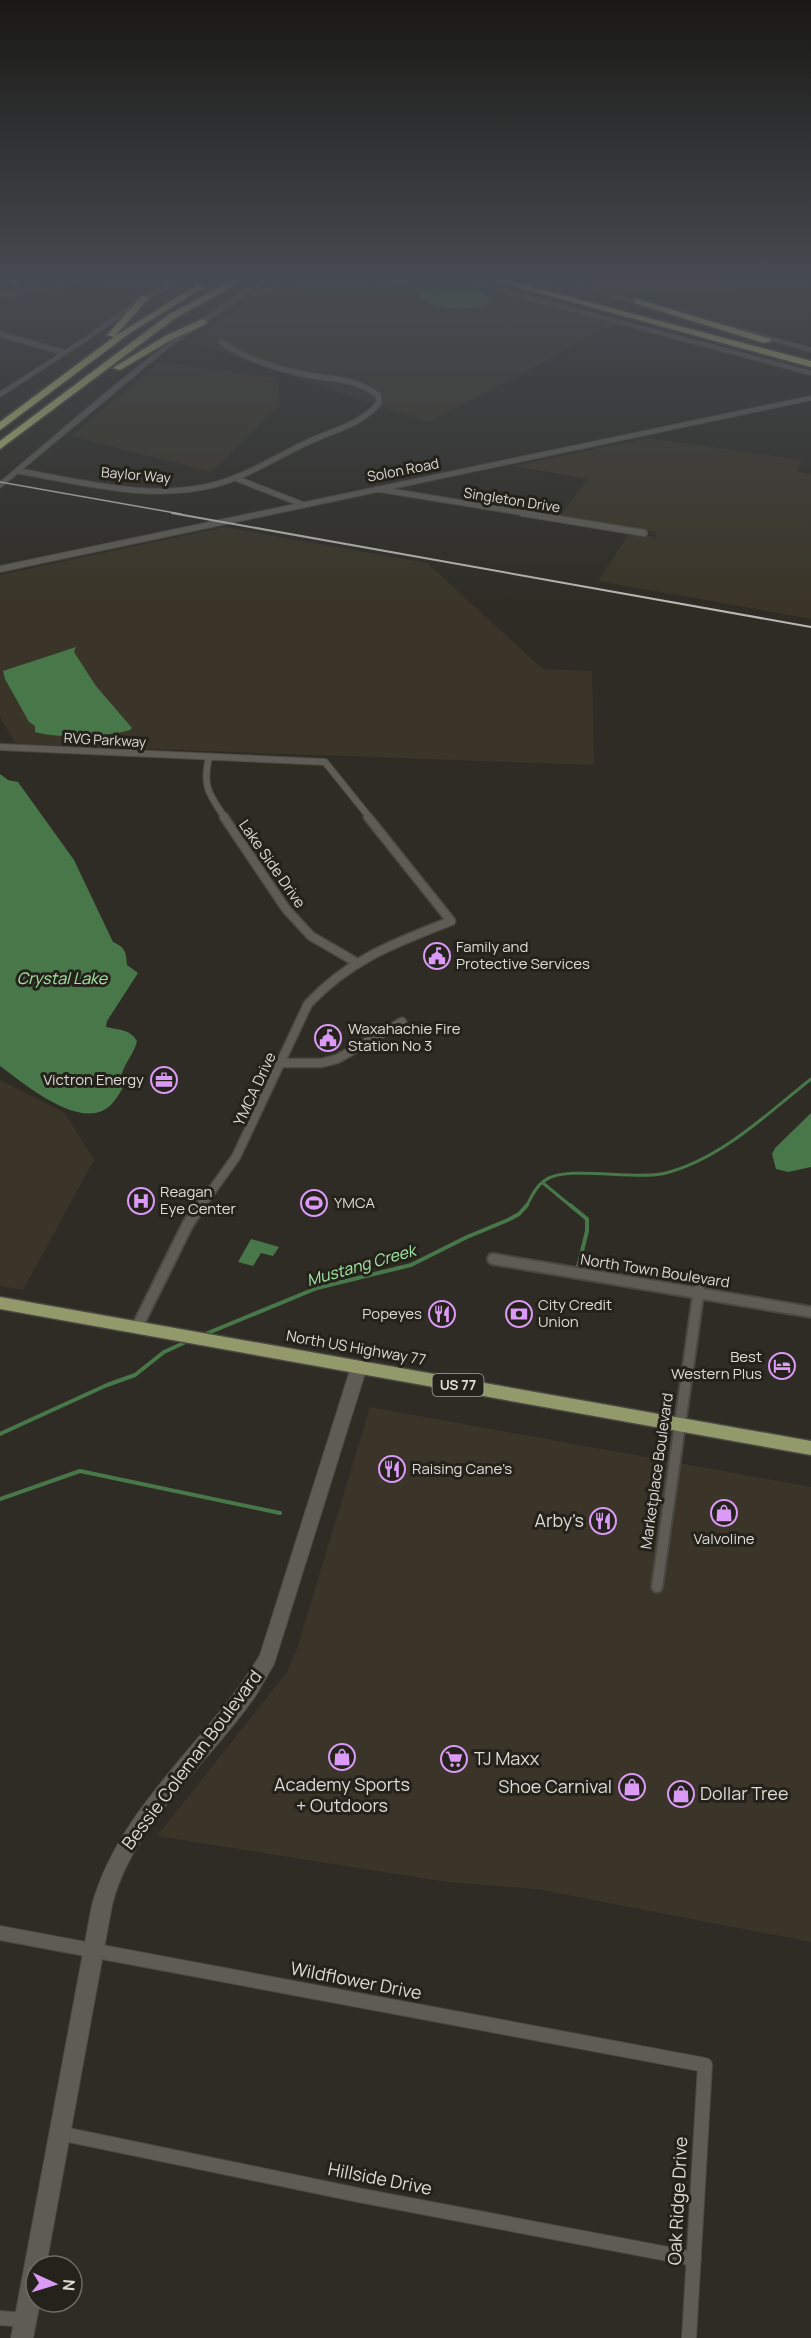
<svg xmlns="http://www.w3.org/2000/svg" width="811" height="2338" font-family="Manrope,sans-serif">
  <rect width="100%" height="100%" fill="#2e2c25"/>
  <!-- built -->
  <path fill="#3a3528" d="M562,276h162l11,17 -110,-2 -15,-2z
    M445,284l47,5 129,33 -192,100 -224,-75 -25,-3 72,-43 27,-10z
    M160,362l117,16 3,27 -68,67 -141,-36z
    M648,438l154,22 -5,12 14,2v145l-213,-38 31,-48 26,4 2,-1 -2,-4 -95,-16 28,-37 -75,-13z
    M224,527l203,36 116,106 49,2 2,94 -578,-21 -16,-27v-142z
    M0,1080l65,33 29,47 -71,130 -23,-4z
    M370,1407l441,80v455l-275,-53 -89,-7 -290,-46 130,-164 10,-23z"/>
  <!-- water -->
  <path fill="#487749" d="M434,290c16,-1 49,-4 58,11 -16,12 -57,9 -73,-4l5,-5z
    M76,647l-2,5 22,34 36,42 -2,2c-25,7 -70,9 -95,2v-6l-6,-4 -24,-43 -2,-8z
    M0,774l8,6 10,2 56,78 39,82c13,6 13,10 14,23l11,8 -31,48 -1,6c13,3 24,2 31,14 -3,14 -14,23 -16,37l5,5c-7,10 -12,23 -24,28 -30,13 -79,-28 -102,-45z
    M811,1113v54l-23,5 -12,-3 -4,-15 3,-6z
    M251,1239l28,8 -6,9 -12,-3 -8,13 -15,-4z"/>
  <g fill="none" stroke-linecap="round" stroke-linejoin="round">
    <!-- stream-far1 -->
    <path stroke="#487749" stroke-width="3" d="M543,1183l29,24
      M526,1207c5,-9 9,-20 18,-26 22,-17 89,0 122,-8 55,-14 102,-60 145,-94"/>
    <!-- stream -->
    <path stroke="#487749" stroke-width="4" d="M570,1205l17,14v12l-9,36
      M203,1335l114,-47 94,-23 56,-28 41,-17 11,-6 8,-9
      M0,1434l107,-49 28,-10 29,-23 24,-11
      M0,1499l80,-28 200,42"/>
    <defs>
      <path id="street-far4" d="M8,276l15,16
        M0,334l65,19
        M18,471c64,11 135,31 199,13 32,-9 61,-28 91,-42 25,-12 53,-17 71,-39l-1,-8c-21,-16 -45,-16 -71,-20 -30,-6 -60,-15 -86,-33
        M235,478l69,27
        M377,489l154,25"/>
      <path id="street-far3" d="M522,513l122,20
        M0,747l325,15 45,56
        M209,757c-7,30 0,37 16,61"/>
      <path id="street-far2" d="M224,817l62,92 25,27 43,25
        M281,1063h40l16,-4 65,-37
        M200,1207l36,-50 72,-153c42,-45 87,-61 143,-83l-83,-104"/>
      <path id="street-far1" d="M493,1259l318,53
        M137,1327l51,-103 13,-19
        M657,1587l42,-298"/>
      <path id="street" d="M0,1933l705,132 -16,273
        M59,2133l299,62 336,64
        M0,2318l25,2"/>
      <path id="secondary" d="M110,276h14l-124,22v-4z
        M151,276h9l16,5 12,-5h8l-54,25 -51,37 -91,59v-5l87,-56 51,-37 33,-15z
        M269,276h8l-27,16 48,-8 152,-5 -7,-3h10l358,95v4l-354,-94 -3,2 -156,5 -46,8 -3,-3 -81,55 -168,140v-6c87,-73 170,-149 269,-206z
        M541,276h10l104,30 -5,1z
        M725,324l86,24v4l-88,-25z
        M811,396v4l-811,172v-6z
        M359,1361l5,2 3,4 -93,297c-6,10 -12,21 -18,31 -48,70 -122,126 -144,210l-66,361h-10v36h4l-7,36h-22l81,-433c28,-100 117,-164 168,-250l91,-288 3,-4z"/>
      <path id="primary" d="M0,1297l811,144v14l-811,-146z"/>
      <path id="highway" d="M240,276h10l-76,43 -174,130v-8l168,-126z
        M477,276h13l321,85v6z
        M197,285l7,2 -74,46 -130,97v-8l114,-85 -7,-2 35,-39 7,2 -34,38z
        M637,299l133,40 1,2 -7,2 -130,-40v-4z
        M203,319l4,3 -1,2 -35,16 -51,30 -7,-2 52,-32z"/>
    </defs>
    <!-- street-far4 casing -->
    <use href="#street-far4" stroke="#4a4842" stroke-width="7"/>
    <!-- street-far3 casing -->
    <use href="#street-far3" stroke="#4a4842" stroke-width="8"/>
    <!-- street-far2 casing -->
    <use href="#street-far2" stroke="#4a4842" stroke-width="11"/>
    <!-- street-far1 casing -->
    <use href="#street-far1" stroke="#4a4842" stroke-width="14"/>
    <!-- street casing -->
    <use href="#street" stroke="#4a4842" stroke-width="16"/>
    <!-- secondary casing -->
    <use href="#secondary" stroke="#4a4842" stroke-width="2"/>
    <!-- primary casing -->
    <use href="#primary" stroke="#4a4842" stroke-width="3"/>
    <!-- highway casing -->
    <use href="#highway" stroke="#4a4842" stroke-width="4"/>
    <!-- street-far4 -->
    <use href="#street-far4" stroke="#5e5c54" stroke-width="5"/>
    <!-- street-far3 -->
    <use href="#street-far3" stroke="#5e5c54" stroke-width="6"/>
    <!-- street-far2 -->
    <use href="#street-far2" stroke="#5e5c54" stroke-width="8"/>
    <!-- street-far1 -->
    <use href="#street-far1" stroke="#5e5c54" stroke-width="10"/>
    <!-- street -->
    <use href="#street" stroke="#5e5c54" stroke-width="14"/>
    <!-- secondary -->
    <use href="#secondary" fill="#5e5c54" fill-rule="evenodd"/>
    <!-- primary -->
    <use href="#primary" fill="#929a6b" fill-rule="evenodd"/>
    <!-- highway -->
    <use href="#highway" fill="#b5c47a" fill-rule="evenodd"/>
    <!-- rail-far1 -->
    <path stroke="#bab8b3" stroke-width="1.5" d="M0,482l181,32"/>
    <!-- rail -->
    <path stroke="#bab8b3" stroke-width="2" d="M172,513l639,114"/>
  </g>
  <!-- sky -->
  <linearGradient id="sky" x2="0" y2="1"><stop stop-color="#191814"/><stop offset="0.46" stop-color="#464b51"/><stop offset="1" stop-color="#464b51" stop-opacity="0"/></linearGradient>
  <rect width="811" height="603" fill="url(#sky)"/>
  <!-- icons -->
  <defs>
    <symbol id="civic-ring" viewBox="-11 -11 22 22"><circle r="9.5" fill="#24221b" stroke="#da9af6" stroke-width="1.5"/><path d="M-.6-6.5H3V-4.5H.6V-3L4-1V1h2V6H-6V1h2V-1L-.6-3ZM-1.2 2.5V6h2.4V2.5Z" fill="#da9af6"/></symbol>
    <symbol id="office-ring" viewBox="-11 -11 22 22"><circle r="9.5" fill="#24221b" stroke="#da9af6" stroke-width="1.5"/><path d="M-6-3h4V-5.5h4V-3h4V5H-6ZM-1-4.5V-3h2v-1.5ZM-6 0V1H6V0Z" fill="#da9af6"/></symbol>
    <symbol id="hospital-ring" viewBox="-11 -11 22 22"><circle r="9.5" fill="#24221b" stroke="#da9af6" stroke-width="1.5"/><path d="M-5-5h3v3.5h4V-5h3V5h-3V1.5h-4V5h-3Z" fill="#da9af6"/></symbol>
    <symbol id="stadium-ring" viewBox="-11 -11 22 22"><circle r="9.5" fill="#24221b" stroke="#da9af6" stroke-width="1.5"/><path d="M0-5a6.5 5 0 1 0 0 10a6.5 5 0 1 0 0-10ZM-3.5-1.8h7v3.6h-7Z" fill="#da9af6"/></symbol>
    <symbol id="restaurant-ring" viewBox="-11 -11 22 22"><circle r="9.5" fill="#24221b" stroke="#da9af6" stroke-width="1.5"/><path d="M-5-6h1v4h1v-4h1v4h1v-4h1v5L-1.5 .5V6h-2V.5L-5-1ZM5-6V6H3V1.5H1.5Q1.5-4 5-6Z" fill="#da9af6"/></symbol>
    <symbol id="bank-ring" viewBox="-11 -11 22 22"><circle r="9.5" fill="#24221b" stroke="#da9af6" stroke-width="1.5"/><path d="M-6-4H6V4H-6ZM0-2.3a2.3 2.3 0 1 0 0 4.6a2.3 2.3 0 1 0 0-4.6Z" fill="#da9af6"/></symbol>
    <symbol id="hotel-ring" viewBox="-11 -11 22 22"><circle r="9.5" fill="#24221b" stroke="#da9af6" stroke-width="1.5"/><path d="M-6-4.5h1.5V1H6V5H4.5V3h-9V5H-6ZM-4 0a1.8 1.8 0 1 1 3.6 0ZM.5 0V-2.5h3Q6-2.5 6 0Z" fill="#da9af6"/></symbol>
    <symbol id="shop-ring" viewBox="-11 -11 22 22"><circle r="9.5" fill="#24221b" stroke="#da9af6" stroke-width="1.5"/><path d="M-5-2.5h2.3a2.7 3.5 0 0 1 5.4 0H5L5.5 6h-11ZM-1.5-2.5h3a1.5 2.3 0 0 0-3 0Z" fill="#da9af6"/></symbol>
    <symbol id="supermarket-ring" viewBox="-11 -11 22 22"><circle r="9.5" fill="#24221b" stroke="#da9af6" stroke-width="1.5"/><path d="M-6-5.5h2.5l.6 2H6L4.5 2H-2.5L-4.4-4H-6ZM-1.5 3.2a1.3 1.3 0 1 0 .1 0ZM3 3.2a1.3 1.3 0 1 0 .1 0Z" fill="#da9af6"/></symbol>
  </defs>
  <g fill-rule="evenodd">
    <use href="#civic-ring" x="422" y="941" width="30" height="30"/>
    <use href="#civic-ring" x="313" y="1023" width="30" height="30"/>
    <use href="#office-ring" x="149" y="1065" width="30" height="30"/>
    <use href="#hospital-ring" x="126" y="1186" width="30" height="30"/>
    <use href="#stadium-ring" x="299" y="1188" width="30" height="30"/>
    <use href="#restaurant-ring" x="427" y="1299" width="30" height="30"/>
    <use href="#bank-ring" x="504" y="1299" width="30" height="30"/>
    <use href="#hotel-ring" x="767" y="1351" width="30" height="30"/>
    <use href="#restaurant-ring" x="377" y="1454" width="30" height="30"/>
    <use href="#shop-ring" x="709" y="1498" width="30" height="30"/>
    <use href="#restaurant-ring" x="588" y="1506" width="30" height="30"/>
    <use href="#shop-ring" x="327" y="1742" width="30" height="30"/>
    <use href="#supermarket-ring" x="439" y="1744" width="30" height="30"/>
    <use href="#shop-ring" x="617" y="1772" width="30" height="30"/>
    <use href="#shop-ring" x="666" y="1779" width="30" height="30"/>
  </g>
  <g text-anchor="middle" stroke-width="6" stroke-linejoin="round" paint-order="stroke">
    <!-- far-street labels -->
    <g font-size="14" fill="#dedcd7" stroke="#24221b">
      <text transform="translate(403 470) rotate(-11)" y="5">Solon Road</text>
      <text transform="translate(136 475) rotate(5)" y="5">Baylor Way</text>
      <text transform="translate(512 500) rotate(9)" y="5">Singleton Drive</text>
      <text transform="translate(105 740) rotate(3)" y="5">RVG Parkway</text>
    </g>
    <!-- shield labels -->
    <rect fill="#24221b" stroke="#a6a49f" stroke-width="1.5" x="432.5" y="1374" width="51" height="22" rx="4.5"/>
    <g font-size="14" font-weight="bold" fill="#dedcd7">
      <text x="458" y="1390">US 77</text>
    </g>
    <!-- street labels -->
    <g font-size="15" fill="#dedcd7" stroke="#24221b">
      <text transform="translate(272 864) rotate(55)" y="5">Lake Side Drive</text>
      <text transform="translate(255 1089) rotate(-65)" y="5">YMCA Drive</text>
      <text transform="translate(655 1271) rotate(9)" y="5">North Town Boulevard</text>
      <text transform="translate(356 1348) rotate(10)" y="5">North US Highway 77</text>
      <text transform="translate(657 1471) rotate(-82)" y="5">Marketplace Boulevard</text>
    </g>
    <!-- poi labels -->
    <g font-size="15" fill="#dedcd7" stroke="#24221b" text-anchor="start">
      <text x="456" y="952">Family and<tspan x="456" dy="17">Protective Services</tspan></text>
      <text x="348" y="1034">Waxahachie Fire<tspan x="348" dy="17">Station No 3</tspan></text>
      <text x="144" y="1085" text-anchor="end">Victron Energy</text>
      <text x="160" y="1197">Reagan<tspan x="160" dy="17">Eye Center</tspan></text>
      <text x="334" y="1208">YMCA</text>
      <text x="538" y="1310">City Credit<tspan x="538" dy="17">Union</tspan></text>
      <text x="422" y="1319" text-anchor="end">Popeyes</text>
      <text x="762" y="1362" text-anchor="end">Best<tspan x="762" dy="17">Western Plus</tspan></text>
      <text x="412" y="1474">Raising Cane's</text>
      <text x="724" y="1544" text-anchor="middle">Valvoline</text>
    </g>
    <!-- water labels -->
    <g font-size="16" font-style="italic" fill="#a3e9a4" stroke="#24221b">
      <text x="62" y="984">Crystal Lake</text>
      <text transform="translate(361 1265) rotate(-16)" y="6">Mustang Creek</text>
    </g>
    <!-- near-poi labels -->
    <g font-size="18" fill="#dedcd7" stroke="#24221b" text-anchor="end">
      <text x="584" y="1527">Arby's</text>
      <text x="474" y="1765" text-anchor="start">TJ Maxx</text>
      <text x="342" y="1791" text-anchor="middle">Academy Sports<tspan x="342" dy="21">+ Outdoors</tspan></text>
      <text x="612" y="1793">Shoe Carnival</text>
      <text x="700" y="1800" text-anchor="start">Dollar Tree</text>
    </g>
    <!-- near-street labels -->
    <g font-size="18" fill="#dedcd7" stroke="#24221b">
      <text transform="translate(192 1760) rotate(-53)" y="6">Bessie Coleman Boulevard</text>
      <text transform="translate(356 1981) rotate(11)" y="6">Wildflower Drive</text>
      <text transform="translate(380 2179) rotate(11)" y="6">Hillside Drive</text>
      <text transform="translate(678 2201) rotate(-87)" y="6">Oak Ridge Drive</text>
    </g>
  </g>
  <!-- north arrow -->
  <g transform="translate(54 2284) rotate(94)"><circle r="28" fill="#24221b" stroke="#6e6c66" stroke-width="1.5"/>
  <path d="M0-4.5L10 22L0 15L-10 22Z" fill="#da9af6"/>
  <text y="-9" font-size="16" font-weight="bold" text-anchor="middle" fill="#dedcd7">N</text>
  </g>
</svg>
